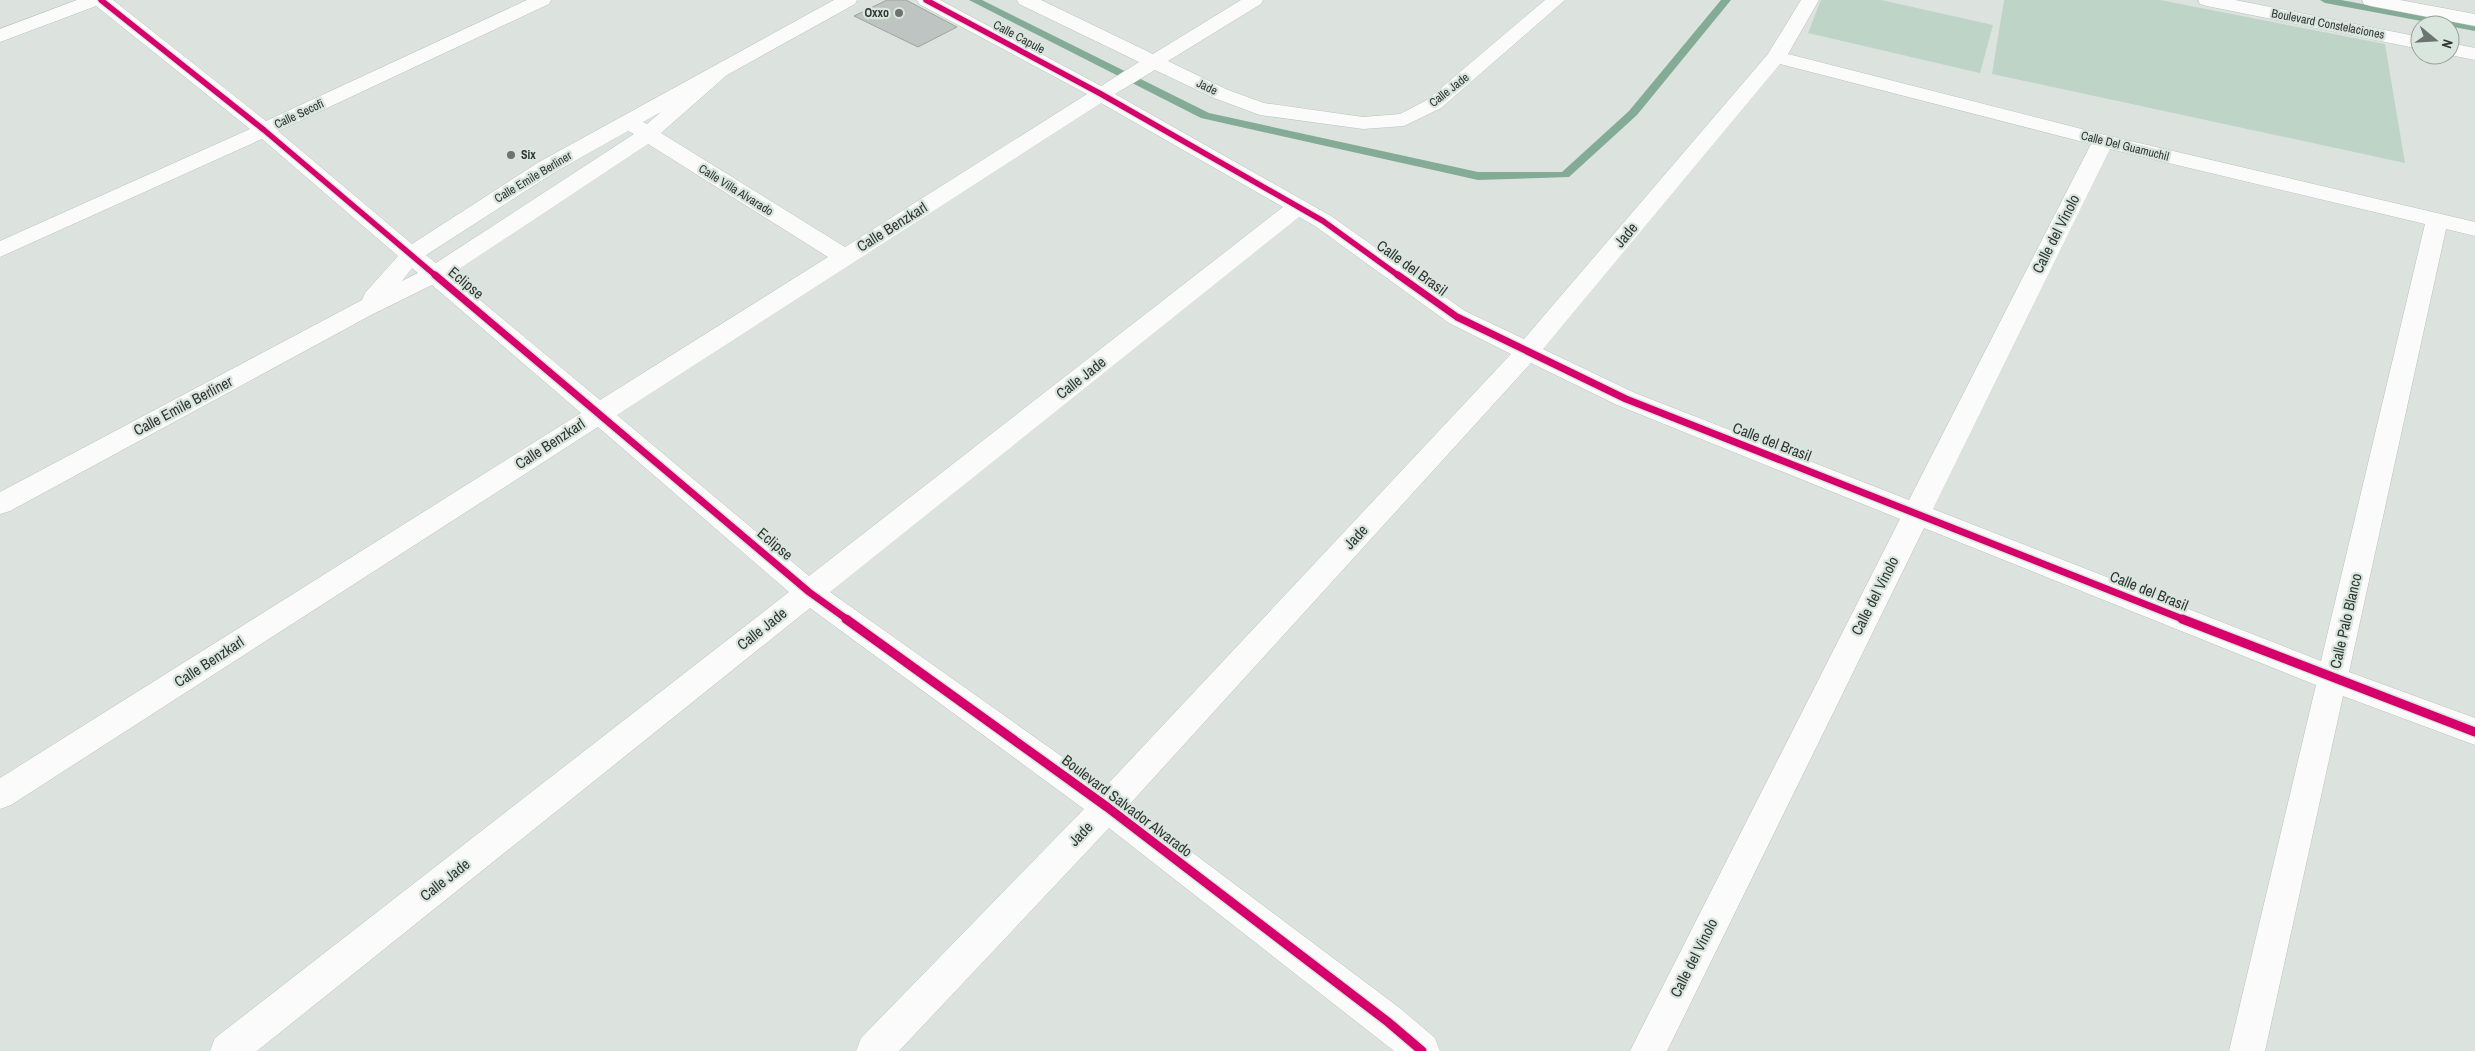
<svg xmlns="http://www.w3.org/2000/svg" width="2475" height="1051" font-family="'Archivo Narrow',sans-serif">
  <rect width="100%" height="100%" fill="#dce3df"/>
  <!-- green -->
  <path fill="#bdd4c6" d="M1821,0h60l112,25 -13,48 -172,-40z
    M2004,0h156l225,44 20,119 -413,-89z"/>
  <g fill="none" stroke-linecap="round" stroke-linejoin="round">
    <!-- stream -->
    <path fill="#84ab95" fill-rule="evenodd" d="M969,0h13l227,113 269,59h84l67,-61 92,-111h10l-94,115 -68,62 -91,3 -277,-62z
      M2320,0h21l134,25v6l-150,-28z"/>
  </g>
  <!-- building -->
  <path fill="#bec4c1" stroke="#9fa4a1" d="M887,0h19l51,27 -39,20 -64,-31z"/>
  <g fill="none" stroke-linecap="round" stroke-linejoin="round">
    <defs>
      <path id="minor" d="M77,0h36l153,121 261,-121h24l-2,4 -271,127 134,113 127,-82 295,-162h23l-2,4 -128,71 -66,58 184,114 242,-153 -168,-90 -2,-4h23l161,86 38,-24 -120,-58 -2,-4h24l112,54 88,-54h22l-2,4 -93,57 60,29 36,13 99,14 37,-3 27,-14 118,-100h20l-124,108 -37,18 -41,3 -103,-14 -46,-17 -59,-28 -40,24 216,122 134,95 59,28 244,-285 33,-54h18l-31,54 317,81 370,87v14l-29,-7 -97,443 126,46v27l-132,-49 -78,355h-36l87,-366 -392,-157 -257,523h-37l270,-532 -283,-114 -86,-42 -402,442 272,204 34,29 5,13h-46l-285,-223 -210,223h-43l5,-13 223,-229 -274,-201 -553,443h-47l5,-13 574,-446 -191,-165 -587,378 -11,4v-31l581,-365 -149,-128 -59,29 -363,197 -10,3v-22l362,-192 3,-7 33,-37 -136,-117 -262,118v-16l250,-112 -154,-123 -96,36v-13zM1780,64l311,80 -182,356 -274,-107 -92,-44zM1101,103l182,104 -474,369 -192,-161zM661,112l-14,12 -4,-2zM628,131l6,3 -198,129 -10,-8 129,-83zM648,144l180,113 -228,143 -150,-125zM2110,149l315,75 -104,437 -388,-152zM1299,217l16,9 134,97 62,31 -406,433 -275,-195zM412,268l6,5 -16,8z"/>
      <path id="tertiary" d="M2198,0h37l185,37v12l-213,-43 -7,-2z
        M2362,0h38l75,14v12l-104,-20 -7,-2z
        M2450,43l25,5v12l-25,-5z"/>
    </defs>
    <!-- minor casing -->
    <use href="#minor" stroke="#bcc1be" stroke-width="1"/>
    <!-- tertiary casing -->
    <use href="#tertiary" stroke="#bcc1be" stroke-width="1"/>
    <!-- minor -->
    <use href="#minor" fill="#fafbfa" fill-rule="evenodd"/>
    <!-- tertiary -->
    <use href="#tertiary" fill="#fafbfa" fill-rule="evenodd"/>
    <defs>
      <path id="cycleway-far2" d="M101,0l163,130 172,146
        M926,0l175,94 222,127 76,55"/>
      <path id="cycleway-far1" d="M435,275l374,317 39,28
        M1398,275l59,42 169,82 559,221"/>
      <path id="cycleway" d="M846,619l261,188 281,215 34,29
        M2182,619l293,113"/>
    </defs>
    <!-- cycleway-far2 casing -->
    <use href="#cycleway-far2" stroke="#d9e6de" stroke-width="8"/>
    <!-- cycleway-far1 casing -->
    <use href="#cycleway-far1" stroke="#d9e6de" stroke-width="10"/>
    <!-- cycleway casing -->
    <use href="#cycleway" stroke="#d9e6de" stroke-width="12"/>
    <!-- cycleway-far2 -->
    <use href="#cycleway-far2" stroke="#d6006c" stroke-width="5.5"/>
    <!-- cycleway-far1 -->
    <use href="#cycleway-far1" stroke="#d6006c" stroke-width="7"/>
    <!-- cycleway -->
    <use href="#cycleway" stroke="#d6006c" stroke-width="9"/>
  </g>
  <!-- markers -->
  <g fill="#6d736f" stroke="#d9e6de" stroke-width="2">
    <circle cx="899" cy="13" r="5"/>
    <circle cx="511" cy="155" r="5"/>
  </g>
  <g text-anchor="middle" stroke-width="4.5" stroke-linejoin="round" paint-order="stroke">
    <!-- far-poi labels -->
    <g font-size="12" font-weight="bold" fill="#313633" stroke="#d9e6de" text-anchor="end">
      <text x="889" y="17">Oxxo</text>
      <text x="521" y="159" text-anchor="start">Six</text>
    </g>
    <!-- far-street labels -->
    <g font-size="12" fill="#313633" stroke="#d9e6de">
      <text transform="translate(2328 24) rotate(11)" y="4">Boulevard Constelaciones</text>
      <text transform="translate(1019 37) rotate(28)" y="4">Calle Capule</text>
      <text transform="translate(1207 87) rotate(26)" y="4">Jade</text>
      <text transform="translate(1449 90) rotate(-38)" y="4">Calle Jade</text>
      <text transform="translate(299 114) rotate(-25)" y="4">Calle Secofi</text>
      <text transform="translate(2125 146) rotate(14)" y="4">Calle Del Guamuchil</text>
      <text transform="translate(533 177) rotate(-31)" y="4">Calle Emile Berliner</text>
      <text transform="translate(736 190) rotate(32)" y="4">Calle Villa Alvarado</text>
    </g>
    <!-- street labels -->
    <g font-size="15" fill="#313633" stroke="#d9e6de">
      <text transform="translate(892 227) rotate(-32)" y="5">Calle Benzkarl</text>
      <text transform="translate(2056 234) rotate(-63)" y="5">Calle del Vinolo</text>
      <text transform="translate(1626 235) rotate(-50)" y="5">Jade</text>
      <text transform="translate(1412 268) rotate(36)" y="5">Calle del Brasil</text>
      <text transform="translate(466 283) rotate(40)" y="5">Eclipse</text>
      <text transform="translate(1081 378) rotate(-38)" y="5">Calle Jade</text>
      <text transform="translate(183 406) rotate(-28)" y="5">Calle Emile Berliner</text>
      <text transform="translate(1772 442) rotate(21)" y="5">Calle del Brasil</text>
      <text transform="translate(550 444) rotate(-33)" y="5">Calle Benzkarl</text>
      <text transform="translate(1356 537) rotate(-47)" y="5">Jade</text>
      <text transform="translate(775 544) rotate(40)" y="5">Eclipse</text>
      <text transform="translate(2149 591) rotate(22)" y="5">Calle del Brasil</text>
      <text transform="translate(1875 596) rotate(-63)" y="5">Calle del Vinolo</text>
      <text transform="translate(2346 621) rotate(-77)" y="5">Calle Palo Blanco</text>
      <text transform="translate(762 629) rotate(-38)" y="5">Calle Jade</text>
      <text transform="translate(209 662) rotate(-33)" y="5">Calle Benzkarl</text>
      <text transform="translate(1127 806) rotate(37)" y="5">Boulevard Salvador Alvarado</text>
      <text transform="translate(1081 834) rotate(-46)" y="5">Jade</text>
      <text transform="translate(445 880) rotate(-38)" y="5">Calle Jade</text>
      <text transform="translate(1694 958) rotate(-63)" y="5">Calle del Vinolo</text>
    </g>
  </g>
  <!-- north arrow -->
  <g transform="translate(2435 40) rotate(108)"><circle r="24" fill="#d9e6de" stroke="#96a09a"/>
  <path d="M0-4L9 19L0 12L-9 19Z" fill="#6d736f"/>
  <text y="-8" font-size="14" font-weight="bold" text-anchor="middle" fill="#313633">N</text>
  </g>
</svg>
